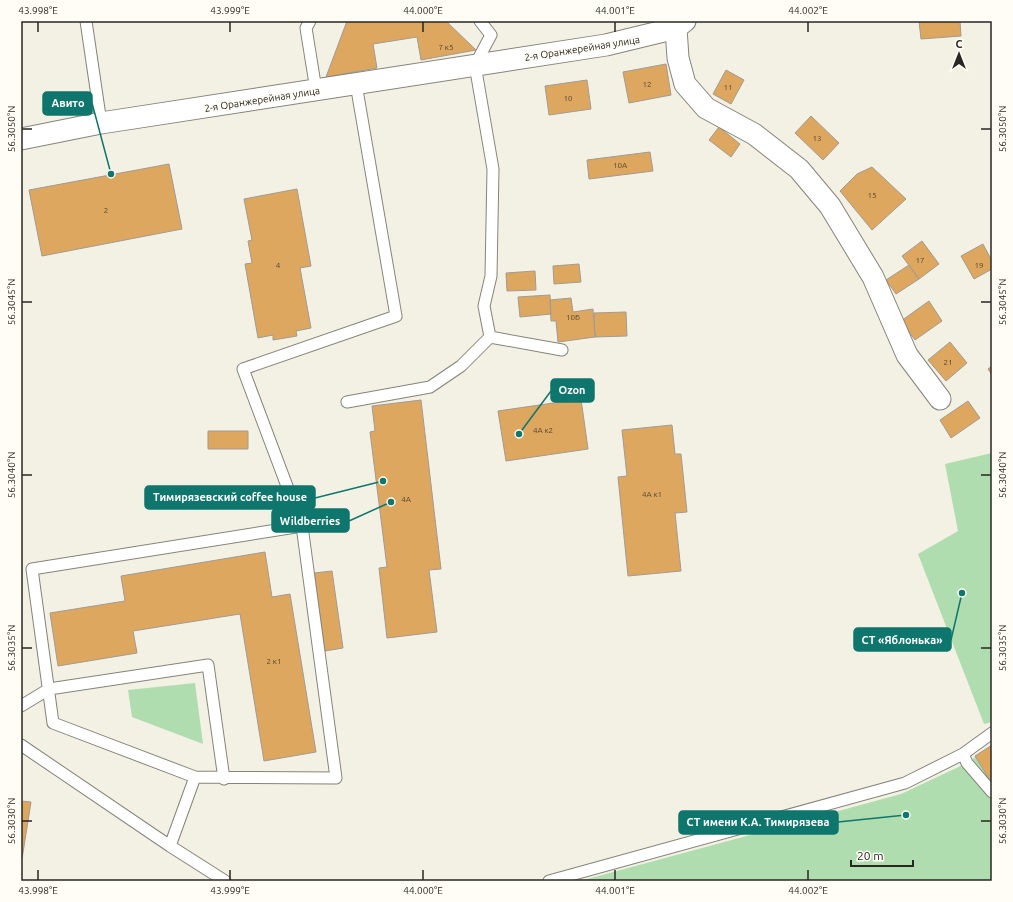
<svg xmlns="http://www.w3.org/2000/svg" width="1013" height="902" font-family="Ubuntu,sans-serif">
  <rect width="100%" height="100%" fill="#f3f0e4"/>
  <!-- green -->
  <path fill="#b0ddaf" d="M992,453v269l-8,2 -66,-170 40,-23 -13,-67z
    M195,683l8,61 -71,-27 -4,-27z
    M992,745v136h-412l321,-87 66,-31z"/>
  <!-- building -->
  <path fill="#dda760" stroke="#a29b92" d="M347,21h99l30,29 -55,10 -4,-23 -44,7 4,24 -51,9z
    M919,21h41l1,15 -40,3z
    M666,64l5,31 -42,8 -6,-31z
    M726,70l18,10 -13,24 -18,-10z
    M587,80l4,29 -42,6 -4,-29z
    M811,116l28,27 -16,17 -28,-27z
    M719,127l21,17 -9,13 -22,-17z
    M650,152l3,19 -64,8 -2,-19z
    M169,164l13,65 -140,27 -13,-66z
    M872,167l34,32 -34,31 -32,-39 17,-17z
    M297,189l14,77 -11,2 11,60 -15,3 1,5 -24,4v-5l-15,3 -13,-74 7,-1 -4,-22 4,-1 -8,-41z
    M922,241l17,23 -20,15 -17,-23z
    M983,244l9,17v8l-18,10 -13,-23z
    M579,264l2,18 -27,2 -1,-18z
    M909,265l10,14 -23,15 -10,-14z
    M535,271l1,19 -29,1 -1,-18z
    M550,295l1,19 -31,3 -2,-20z
    M571,298l2,14 20,-3 2,28 -37,5 -2,-21h-5l-1,-21z
    M929,301l13,20 -27,19 -14,-19z
    M626,312l1,24 -32,1 -1,-24z
    M950,342l17,21 -21,18 -18,-21z
    M992,366v9l-4,-6z
    M581,399l7,50 -82,12 -8,-50z
    M421,400l20,169 -12,1 8,62 -50,6 -8,-70 8,-1 -17,-135 5,-1 -3,-25z
    M968,401l12,17 -29,20 -11,-18z
    M672,425l3,29h6l6,58 -12,1 6,58 -53,5 -10,-99 9,-1 -5,-46z
    M208,431h40v18h-40z
    M265,552l7,45 18,-3 26,158 -52,9 -24,-147 -107,17 4,22 -79,13 -8,-53 75,-12 -4,-25z
    M332,571l11,77 -18,3 -11,-78z
    M992,745v32l-3,2 -14,-23z
    M21,801l10,1 -9,57h-1z"/>
  <g fill="none" stroke-linecap="round" stroke-linejoin="round">
    <defs>
      <path id="lane" d="M86,21l15,102
        M310,21l-4,7 10,62
        M490,337l72,13
        M347,402l83,-15 31,-21 29,-29 -6,-31 7,-30 2,-107 -18,-104 16,-30 -11,-14
        M302,526l34,252 -141,-1 -142,-54 -21,-154 270,-43 -59,-157 153,-53 -40,-232
        M21,706l28,-17 159,-24 16,114
        M21,745l149,101 55,35
        M963,754l4,9 25,29
        M170,846l25,-69
        M549,881l356,-98 58,-29 29,-21"/>
      <path id="street" d="M676,28l2,30 7,26 21,24 48,26 45,35 31,37 43,71 34,78 33,44
        M21,139l80,-16 505,-78 70,-17 9,-7"/>
    </defs>
    <!-- lane casing -->
    <use href="#lane" stroke="#868479" stroke-width="13"/>
    <!-- street casing -->
    <use href="#street" stroke="#868479" stroke-width="23"/>
    <!-- lane -->
    <use href="#lane" stroke="#fff" stroke-width="11"/>
    <!-- street -->
    <use href="#street" stroke="#fff" stroke-width="21"/>
  </g>
  <!-- ticks -->
  <path fill="none" stroke="#282722" stroke-width="1.5" d="M38,22v10M230,22v10M423,22v10M615,22v10M808,22v10M22,129h10M981,129h10M22,302h10M981,302h10M22,475h10M981,475h10M22,648h10M981,648h10M22,821h10M981,821h10M38,870v10M230,870v10M423,870v10M615,870v10M808,870v10"/>
  <g text-anchor="middle" stroke-width="3.5" stroke-linejoin="round" paint-order="stroke">
    <!-- number labels -->
    <g font-size="8" fill="#554732">
      <text x="446" y="50">7 к5</text>
      <text x="647" y="87">12</text>
      <text x="728" y="90">11</text>
      <text x="568" y="101">10</text>
      <text x="817" y="141">13</text>
      <text x="620" y="168">10А</text>
      <text x="872" y="198">15</text>
      <text x="106" y="213">2</text>
      <text x="920" y="263">17</text>
      <text x="278" y="268">4</text>
      <text x="979" y="268">19</text>
      <text x="573" y="320">10Б</text>
      <text x="948" y="365">21</text>
      <text x="543" y="433">4А к2</text>
      <text x="652" y="497">4А к1</text>
      <text x="406" y="502">4А</text>
      <text x="274" y="664">2 к1</text>
    </g>
    <!-- street labels -->
    <g font-size="10" fill="#282722" stroke="#fffdf6">
      <text transform="translate(582 48) rotate(-9)" y="4">2-я Оранжерейная улица</text>
      <text transform="translate(262 99) rotate(-9)" y="4">2-я Оранжерейная улица</text>
    </g>
  </g>
  <!-- callouts -->
  <path fill="none" stroke="#0f766e" stroke-width="1.5" d="M111 174L92 103M519 434L551 391M383 481L315 498M391 502L349 521M962 593L951 640M906 815L838 822"/>
  <g fill="#0f766e" stroke="#fffdf6" stroke-width="1.5">
    <circle cx="111" cy="174" r="4"/>
    <circle cx="519" cy="434" r="4"/>
    <circle cx="383" cy="481" r="4"/>
    <circle cx="391" cy="502" r="4"/>
    <circle cx="962" cy="593" r="4"/>
    <circle cx="906" cy="815" r="4"/>
  </g>
  <g fill="#0f766e" stroke="#0f766e" stroke-width="1.5">
    <rect x="43" y="92" width="49" height="23" rx="4"/>
    <rect x="551" y="379" width="43" height="23" rx="4"/>
    <rect x="145" y="486" width="170" height="23" rx="4"/>
    <rect x="272" y="509" width="77" height="23" rx="4"/>
    <rect x="854" y="628" width="97" height="23" rx="4"/>
    <rect x="679" y="811" width="159" height="23" rx="4"/>
  </g>
  <g font-size="11" text-anchor="middle" font-weight="bold" fill="#fff">
    <text x="68" y="107">Авито</text>
    <text x="572" y="394">Ozon</text>
    <text x="230" y="501">Тимирязевский coffee house</text>
    <text x="310" y="525">Wildberries</text>
    <text x="902" y="644">СТ «Яблонька»</text>
    <text x="758" y="826">СТ имени К.А. Тимирязева</text>
  </g>
  <!-- border -->
  <rect width="1013" height="902" fill="none" stroke="#fffdf6" stroke-width="44"/>
  <!-- north arrow -->
  <g transform="translate(959 54)" stroke="#fffdf6" stroke-width="3" paint-order="stroke">
  <path d="M0-3L7 15L0 10L-7 15Z" fill="#282722"/>
  <text y="-6" font-size="11" font-weight="bold" text-anchor="middle" fill="#282722">С</text>
  </g>
  <!-- scale -->
  <path d="M851 860v6h62v-6" fill="none" stroke="#282722" stroke-width="2"/>
  <text x="857" y="860" font-size="12" fill="#282722" stroke="#fffdf6" stroke-width="3" paint-order="stroke">20 m</text>
  <rect x="22" y="22" width="969" height="858" fill="none" stroke="#282722" stroke-width="1.5"/>
  <g font-size="10" text-anchor="middle" fill="#282722">
    <text x="38" y="14">43.998°E</text>
    <text x="230" y="14">43.999°E</text>
    <text x="423" y="14">44.000°E</text>
    <text x="615" y="14">44.001°E</text>
    <text x="808" y="14">44.002°E</text>
    <text transform="translate(11 129) rotate(-90)" y="4">56.3050°N</text>
    <text transform="translate(1002 129) rotate(-90)" y="4">56.3050°N</text>
    <text transform="translate(11 302) rotate(-90)" y="4">56.3045°N</text>
    <text transform="translate(1002 302) rotate(-90)" y="4">56.3045°N</text>
    <text transform="translate(11 475) rotate(-90)" y="4">56.3040°N</text>
    <text transform="translate(1002 475) rotate(-90)" y="4">56.3040°N</text>
    <text transform="translate(11 648) rotate(-90)" y="4">56.3035°N</text>
    <text transform="translate(1002 648) rotate(-90)" y="4">56.3035°N</text>
    <text transform="translate(11 821) rotate(-90)" y="4">56.3030°N</text>
    <text transform="translate(1002 821) rotate(-90)" y="4">56.3030°N</text>
    <text x="38" y="894">43.998°E</text>
    <text x="230" y="894">43.999°E</text>
    <text x="423" y="894">44.000°E</text>
    <text x="615" y="894">44.001°E</text>
    <text x="808" y="894">44.002°E</text>
  </g>
</svg>
